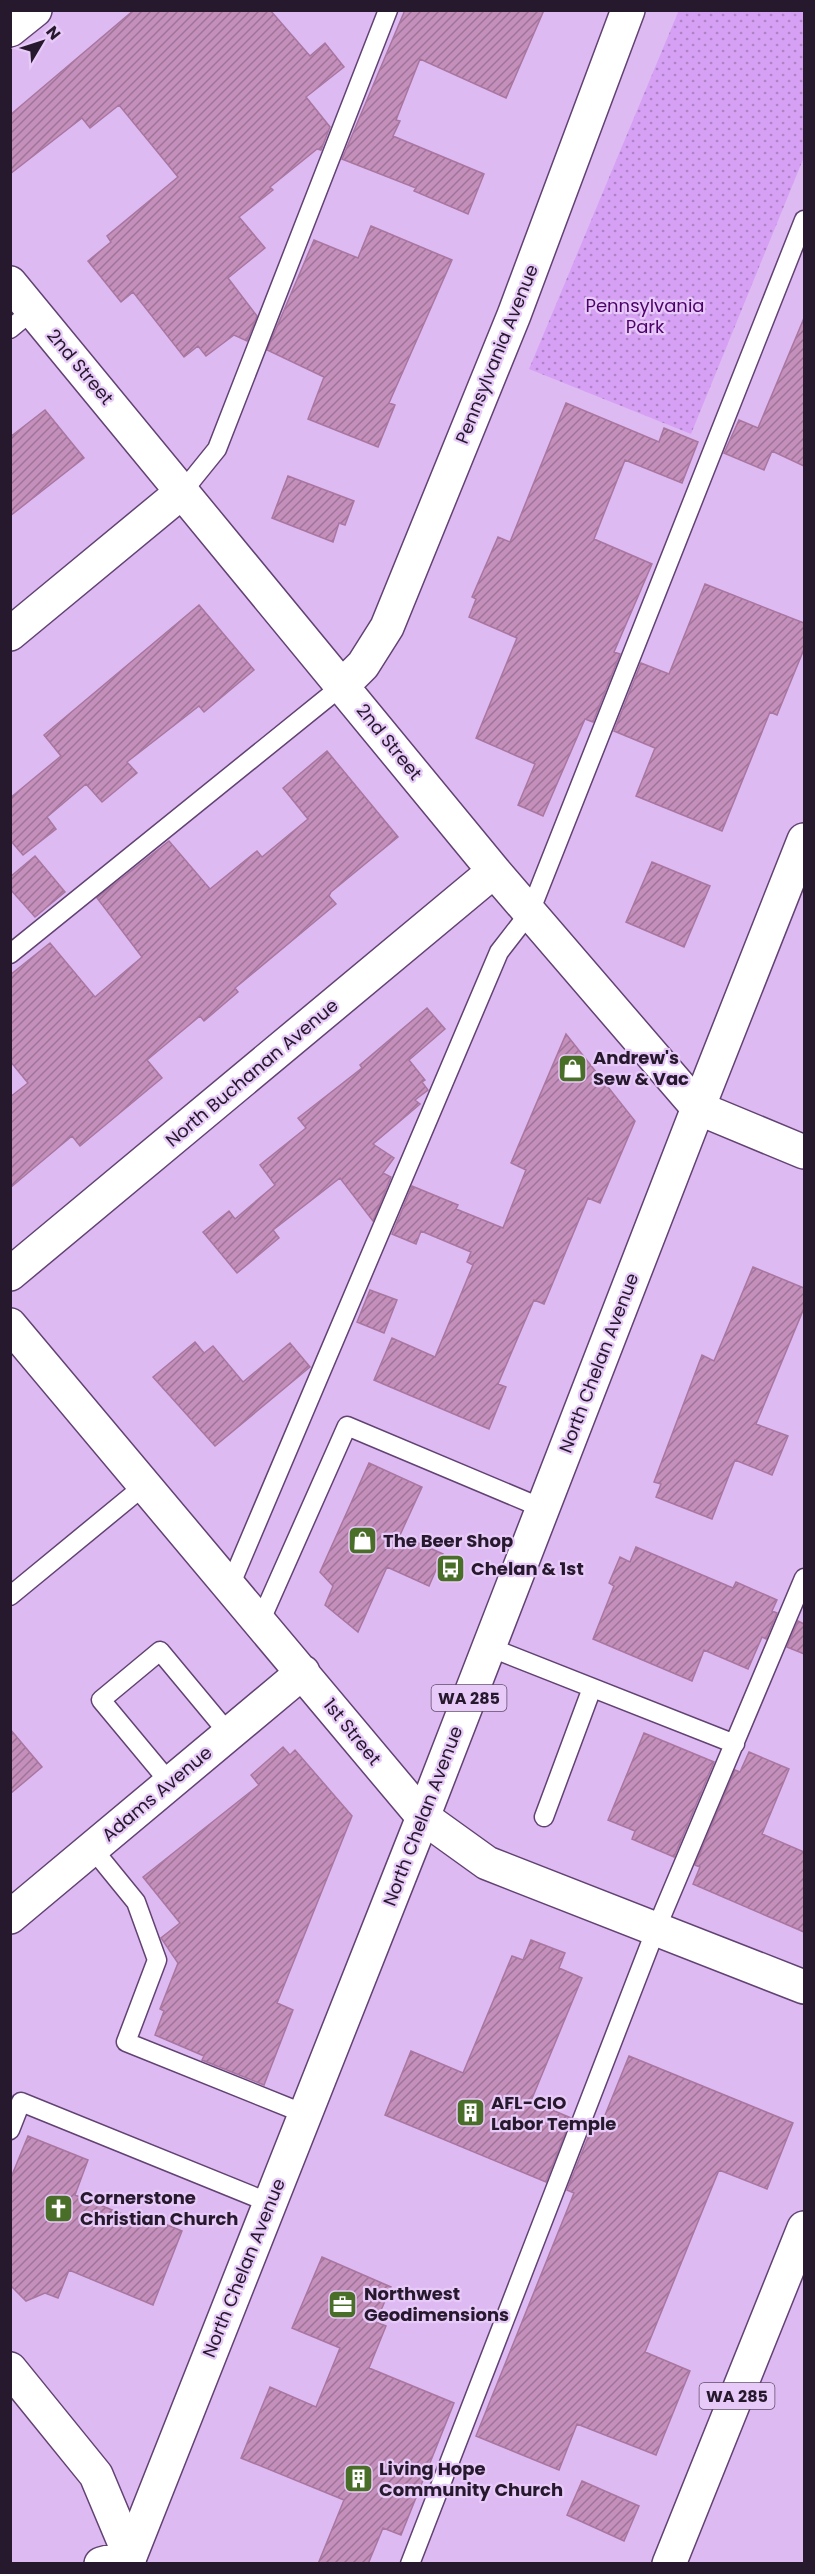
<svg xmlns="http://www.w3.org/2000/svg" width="815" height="2574" font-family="Poppins,sans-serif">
  <defs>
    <pattern id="grass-dots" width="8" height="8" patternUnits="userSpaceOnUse" patternTransform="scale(1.5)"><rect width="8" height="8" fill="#d6a1f4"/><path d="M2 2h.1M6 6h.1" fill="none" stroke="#ad82c6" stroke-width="1.8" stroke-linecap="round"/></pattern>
    <pattern id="building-hatch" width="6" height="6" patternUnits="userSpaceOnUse" patternTransform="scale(1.5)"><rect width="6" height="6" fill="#c48fbb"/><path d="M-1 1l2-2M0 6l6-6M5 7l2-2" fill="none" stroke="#9f7498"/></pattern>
  </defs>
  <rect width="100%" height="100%" fill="#debaf3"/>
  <!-- grass -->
  <path fill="url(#grass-dots)" d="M679,10l125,1v146l-113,277 -162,-65z"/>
  <!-- building -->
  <path fill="url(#building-hatch)" stroke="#a976a0" stroke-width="1.5" d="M134,10h136l40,46 15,-13 19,24 -38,30 24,30 -9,23 -4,-1 -47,38 3,3 -34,27 26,31 -37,30 29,38 -10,25 -13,-6 -28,21 -8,-10 -14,11 -51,-65 -12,10 -33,-41 23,-19 -4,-6 71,-59 -59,-72 -29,23 -8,-10 -72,56v-59z
    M405,10h139l-38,88 -86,-39 -24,61 4,1 -7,15 91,38 -16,40 -54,-23 2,-3 -74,-29z
    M371,226l81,34 -63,143 6,2 -17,42 -70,-28 16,-42 -57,-27 47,-110 44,18z
    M804,318v148l-32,-15 -8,19 -40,-17 15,-33 19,8z
    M566,403l93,39 5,-14 34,14 -16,41 -57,-23 -31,79 58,25 -38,88 6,2 -27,68 -8,-3 -42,97 -25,-11 17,-41 -59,-26 41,-100 -48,-21 7,-18 -4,-2 26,-60 12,5z
    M45,410l39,48 -74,58v-79z
    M288,476l66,25 -9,24 -6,-2 -6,19 -61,-24z
    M705,584l99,39v26l-27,66 -7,-3 -48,119 -86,-35 19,-48 -41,-17 27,-68 28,11z
    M199,605l55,65 -50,42 -5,-6 -72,56 10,11 -35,29 -16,-18 -39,33 9,12 -33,26 -13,-15v-42l51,-42 -17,-21z
    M327,751l71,86 -67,55 -2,4 7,8 -101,84 3,4 -34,29 -4,-5 -53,44 15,18 -82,68 -8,-10 -62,52v-91l18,-14 -18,-22v-86l40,-32 45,54 47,-40 -45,-59 72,-57 41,48 47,-38 5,6 46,-38 -25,-31z
    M35,856l30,36 -30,25 -25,-28v-12z
    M652,862l58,24 -26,61 -58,-25z
    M427,1008l18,21 -36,31 16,20 -3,2 6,8 -13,10 5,4 -47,40 21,14 -11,15 8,4 -18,44 -33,-43 -67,52 6,8 -42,35 -34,-41 26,-21 6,8 40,-34 -15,-20 46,-37 -8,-10 64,-50 -2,-3z
    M566,1034l69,87 -35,82 -12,-5 -44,106 -10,-4 -36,84 8,3 -17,42 -115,-49 18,-42 43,19 38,-92 -6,-3 4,-10 -50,-21 -5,13 -24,-10 20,-48 46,19 -2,4 47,19 23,-58 -15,-7z
    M753,1267l51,21v20l-48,116 32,12 -16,39 -37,-15 -23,59 -56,-22 5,-13 -7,-2 48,-127 12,6z
    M370,1290l27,10 -13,33 -27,-11z
    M195,1342l9,11 9,-7 30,36 47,-39 20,24 -95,79 -62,-69z
    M369,1463l53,24 -22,48 43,19 -14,32 -42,-19 -29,65 -33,-27 8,-19 -13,-14z
    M636,1547l97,41 3,-6 41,18 -5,11 5,2 -11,26 -4,-2 -14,32 -44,-19 -12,31 -99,-42 21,-53 -5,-3 11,-26 10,5z
    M798,1621l6,3v30l-17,-7z
    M10,1729l32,38 -32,27z
    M644,1733l70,29 -40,95 -42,-18 3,-8 -27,-11z
    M283,1747l7,8 5,-5 57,66 -75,187 16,7 -29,75 -62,-25 2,-4 -49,-21 9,-24 -4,-2 18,-46 -17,-25 19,-15 -37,-46 116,-92 -8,-10z
    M749,1752l40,17 -27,65 42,18v80l-111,-48 7,-17 -5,-2 40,-95 5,2z
    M531,1940l34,13 -6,15 23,10 -51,123 40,17 -25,64 -161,-67 26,-64 52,22 49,-117 11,4z
    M629,2056l164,67 -26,66 -48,-19 -74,182 45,19 -34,84 -79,-31 -18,46 -83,-34 98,-243 -7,-3 25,-63 7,3z
    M28,2136l60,24 -13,35 77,31 3,-6 27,11 -29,74 -84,-35 -11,28 -13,-5 -19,8 -16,-16v-105z
    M322,2257l69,30 -15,35 10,4 -17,42 85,35 -53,132 -18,-7 -15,36h-50l26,-64 -103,-42 29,-71 46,20 24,-59 -48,-20z
    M582,2481l57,25 -15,35 -57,-26z"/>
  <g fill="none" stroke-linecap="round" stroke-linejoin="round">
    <defs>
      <path id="lane" d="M10,329l23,-19
        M183,491l34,-42 171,-439
        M10,954l333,-269
        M230,1586l269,-634 31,-40 274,-692
        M10,1596l135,-111
        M260,1622l87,-196 195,82
        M489,1647l246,97
        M170,1783l-69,-83 59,-49 69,83
        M544,1817l48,-129
        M92,1848l44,54 21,58 -31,82 179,72
        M10,2130l11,-28 249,101
        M410,2564l246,-635 148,-351"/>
      <path id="street" d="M10,30l25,-20
        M10,283l484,588 204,237
        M10,634l173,-143
        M343,685l20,-20 24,-38 127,-312 114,-305
        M10,1274l484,-403
        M10,1325l413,492
        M10,1917l293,-245
        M10,2369l86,106 34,81 -29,8"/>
      <path id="secondary" d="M698,1108l106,44
        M423,1817l64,46 317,124"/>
      <path id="primary" d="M127,2564l296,-747 275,-709 106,-268
        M669,2564l135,-336"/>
    </defs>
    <!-- lane casing -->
    <use href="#lane" stroke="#624273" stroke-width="21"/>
    <!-- street casing -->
    <use href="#street" stroke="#624273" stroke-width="36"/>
    <!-- secondary casing -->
    <use href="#secondary" stroke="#624273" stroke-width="36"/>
    <!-- primary casing -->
    <use href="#primary" stroke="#624273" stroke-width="36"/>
    <!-- lane -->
    <use href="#lane" stroke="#fff" stroke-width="18"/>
    <!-- street -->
    <use href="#street" stroke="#fff" stroke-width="33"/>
    <!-- secondary -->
    <use href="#secondary" stroke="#fff" stroke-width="33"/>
    <!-- primary -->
    <use href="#primary" stroke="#fff" stroke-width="33"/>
  </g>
  <!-- icons -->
  <defs>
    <symbol id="shop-square" viewBox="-11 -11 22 22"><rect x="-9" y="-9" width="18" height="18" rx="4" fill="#496e28" stroke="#e7caf8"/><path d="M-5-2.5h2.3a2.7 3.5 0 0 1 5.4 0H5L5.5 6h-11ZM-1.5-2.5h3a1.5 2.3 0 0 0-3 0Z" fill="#fff"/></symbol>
    <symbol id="bus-square" viewBox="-11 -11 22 22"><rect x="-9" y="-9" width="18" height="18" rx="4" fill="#496e28" stroke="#e7caf8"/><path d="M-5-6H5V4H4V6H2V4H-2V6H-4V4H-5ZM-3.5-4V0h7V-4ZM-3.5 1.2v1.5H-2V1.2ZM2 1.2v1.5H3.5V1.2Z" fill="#fff"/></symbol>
    <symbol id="building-square" viewBox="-11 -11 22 22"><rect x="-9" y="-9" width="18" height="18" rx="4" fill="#496e28" stroke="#e7caf8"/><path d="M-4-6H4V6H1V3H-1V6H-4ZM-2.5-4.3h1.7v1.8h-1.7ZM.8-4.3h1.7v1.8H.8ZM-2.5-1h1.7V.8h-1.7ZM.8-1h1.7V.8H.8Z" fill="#fff"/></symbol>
    <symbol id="church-square" viewBox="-11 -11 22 22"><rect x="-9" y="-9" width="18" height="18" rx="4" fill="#496e28" stroke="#e7caf8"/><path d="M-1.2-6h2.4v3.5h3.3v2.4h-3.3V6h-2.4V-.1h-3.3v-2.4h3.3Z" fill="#fff"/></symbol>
    <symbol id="office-square" viewBox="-11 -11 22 22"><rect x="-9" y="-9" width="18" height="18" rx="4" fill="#496e28" stroke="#e7caf8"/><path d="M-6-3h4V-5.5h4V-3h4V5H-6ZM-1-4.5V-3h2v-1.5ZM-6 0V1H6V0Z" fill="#fff"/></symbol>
  </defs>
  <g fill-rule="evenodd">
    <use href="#shop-square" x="556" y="1052" width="33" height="33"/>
    <use href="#shop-square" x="346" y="1524" width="33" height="33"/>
    <use href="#bus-square" x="434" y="1552" width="33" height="33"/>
    <use href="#building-square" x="454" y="2096" width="33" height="33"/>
    <use href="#church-square" x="42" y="2192" width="33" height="33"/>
    <use href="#office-square" x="326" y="2288" width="33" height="33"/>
    <use href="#building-square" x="342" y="2462" width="33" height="33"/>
  </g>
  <g text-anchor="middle" stroke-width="4.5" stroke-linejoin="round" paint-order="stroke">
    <!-- shield labels -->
    <g fill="#e7caf8" stroke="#604d6a" stroke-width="1.5">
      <rect x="431.5" y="1685" width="75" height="26" rx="4.5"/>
      <rect x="699.5" y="2383" width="75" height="26" rx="4.5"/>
    </g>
    <g font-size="16" font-weight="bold" fill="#26182d">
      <text x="469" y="1704">WA 285</text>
      <text x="737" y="2402">WA 285</text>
    </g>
    <!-- park labels -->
    <g font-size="18" fill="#4e006b" stroke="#e7caf8">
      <text x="645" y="312">Pennsylvania<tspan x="645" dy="21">Park</tspan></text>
    </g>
    <!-- street labels -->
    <g font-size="18" fill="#26182d" stroke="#e7caf8">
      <text transform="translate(497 354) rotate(-68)" y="6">Pennsylvania Avenue</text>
      <text transform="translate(80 367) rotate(50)" y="6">2nd Street</text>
      <text transform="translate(389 742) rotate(51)" y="6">2nd Street</text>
      <text transform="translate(252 1073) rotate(-40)" y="6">North Buchanan Avenue</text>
      <text transform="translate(599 1363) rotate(-69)" y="6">North Chelan Avenue</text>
      <text transform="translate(352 1732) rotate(51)" y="6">1st Street</text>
      <text transform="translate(157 1794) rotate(-40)" y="6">Adams Avenue</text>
      <text transform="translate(423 1816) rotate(-69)" y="6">North Chelan Avenue</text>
      <text transform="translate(244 2268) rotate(-68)" y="6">North Chelan Avenue</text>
    </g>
    <!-- poi labels -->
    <g font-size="18" font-weight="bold" fill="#26182d" stroke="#e7caf8" text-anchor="start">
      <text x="593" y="1064">Andrew's<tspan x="593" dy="21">Sew &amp; Vac</tspan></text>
      <text x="383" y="1547">The Beer Shop</text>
      <text x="471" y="1575">Chelan &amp; 1st</text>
      <text x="491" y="2109">AFL-CIO<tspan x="491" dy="21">Labor Temple</tspan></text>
      <text x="80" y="2204">Cornerstone<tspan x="80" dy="21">Christian Church</tspan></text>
      <text x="364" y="2300">Northwest<tspan x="364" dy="21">Geodimensions</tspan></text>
      <text x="379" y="2475">Living Hope<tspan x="379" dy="21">Community Church</tspan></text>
    </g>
  </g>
  <!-- border -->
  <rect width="815" height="2574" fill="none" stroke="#26182d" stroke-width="24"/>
  <!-- north arrow -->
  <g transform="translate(42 42) rotate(51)" stroke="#e7caf8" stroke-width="4.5" paint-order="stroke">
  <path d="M0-4.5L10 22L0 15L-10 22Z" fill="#26182d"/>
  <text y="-9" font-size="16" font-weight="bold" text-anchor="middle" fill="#26182d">N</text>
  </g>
</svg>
